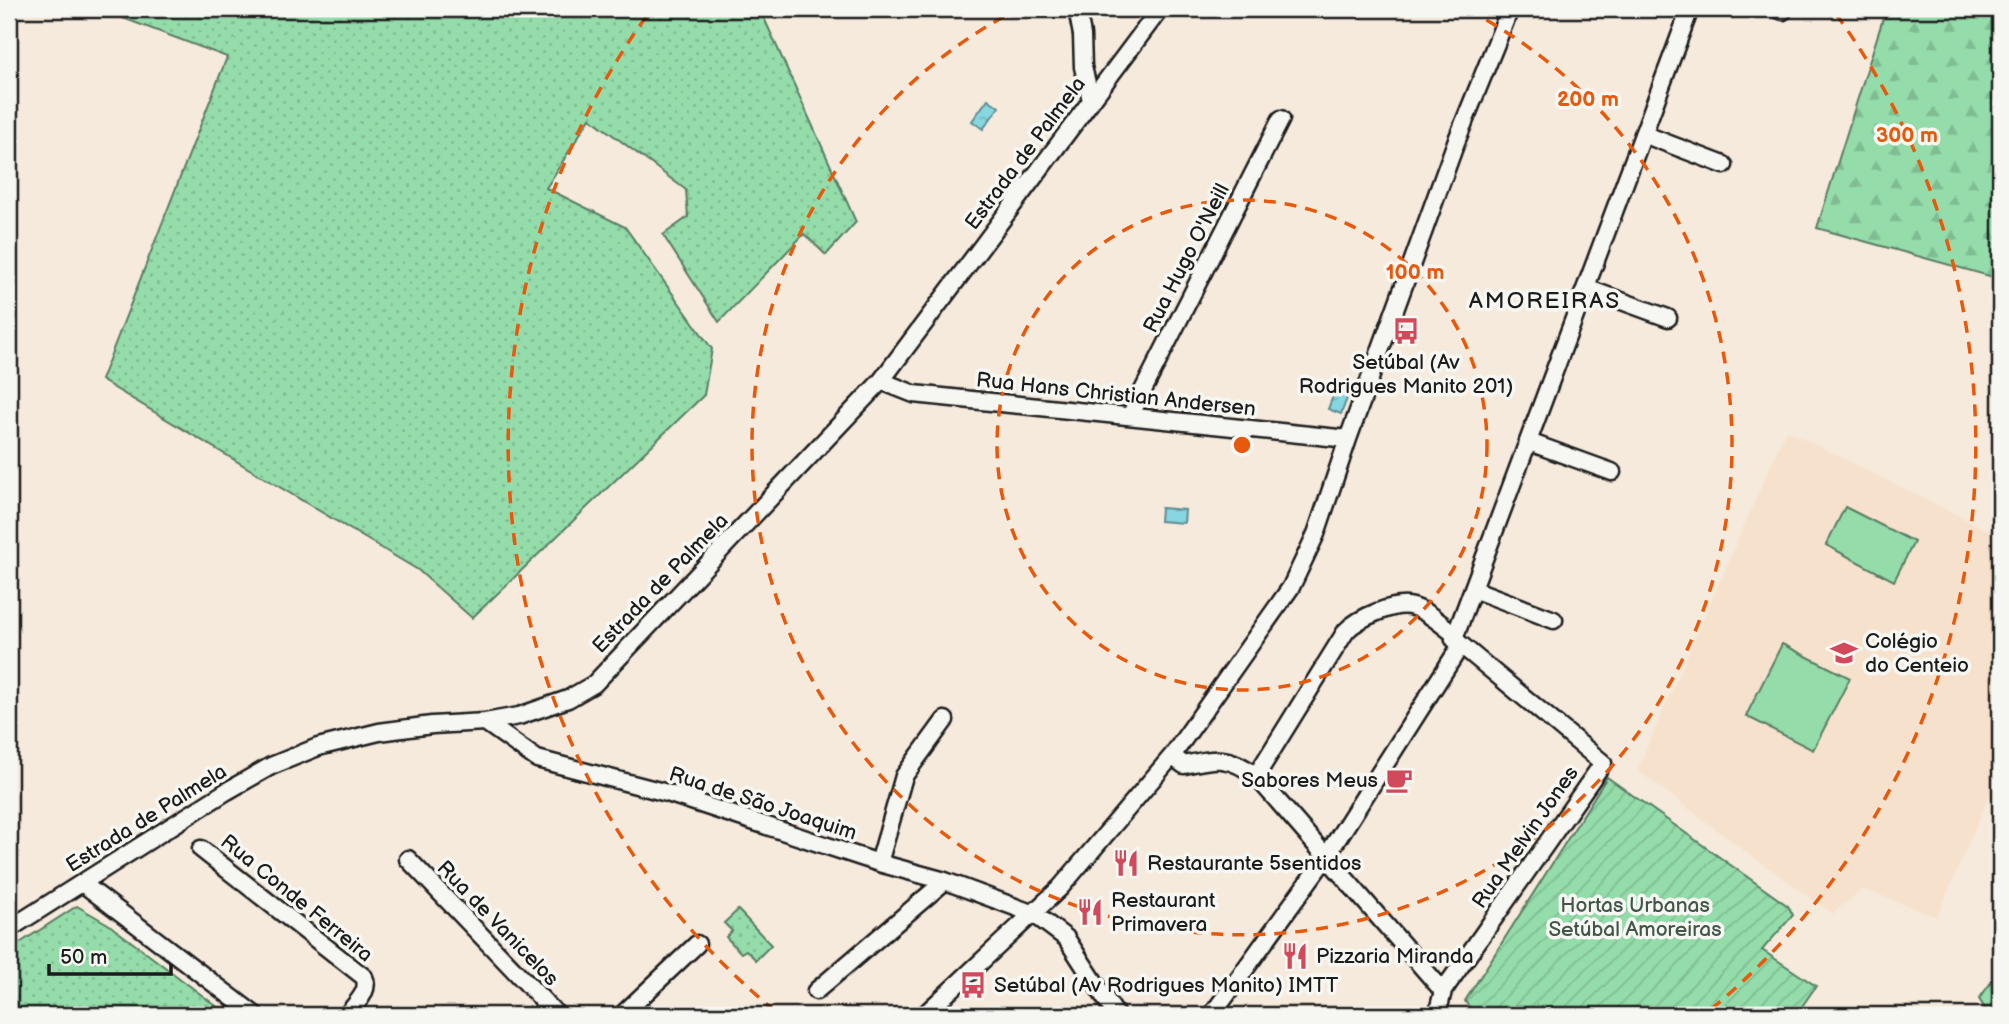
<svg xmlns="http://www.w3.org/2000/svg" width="2009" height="1024" font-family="'Balsamiq Sans',sans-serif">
  <defs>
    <pattern id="grass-dots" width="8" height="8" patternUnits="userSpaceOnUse" patternTransform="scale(1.75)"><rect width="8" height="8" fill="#94dcaa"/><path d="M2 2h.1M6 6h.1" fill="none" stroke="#7fbc92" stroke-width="1.8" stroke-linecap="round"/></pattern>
    <pattern id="forest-firs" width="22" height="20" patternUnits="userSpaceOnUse" patternTransform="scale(1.75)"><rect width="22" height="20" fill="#94dcaa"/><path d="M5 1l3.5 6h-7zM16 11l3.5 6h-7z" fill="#7fbc92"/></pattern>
    <pattern id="garden-furrows" width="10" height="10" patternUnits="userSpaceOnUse" patternTransform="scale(1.75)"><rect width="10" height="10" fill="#94dcaa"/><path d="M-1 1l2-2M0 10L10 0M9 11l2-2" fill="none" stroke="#7fbc92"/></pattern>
    <pattern id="water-ripples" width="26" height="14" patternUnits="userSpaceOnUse" patternTransform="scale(1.75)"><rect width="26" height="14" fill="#86d7e1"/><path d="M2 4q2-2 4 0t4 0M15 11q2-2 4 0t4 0" fill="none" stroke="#73b8c0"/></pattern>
  </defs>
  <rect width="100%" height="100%" fill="#f6eadc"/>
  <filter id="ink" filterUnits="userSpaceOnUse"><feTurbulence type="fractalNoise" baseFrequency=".0143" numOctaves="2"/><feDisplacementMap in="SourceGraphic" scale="14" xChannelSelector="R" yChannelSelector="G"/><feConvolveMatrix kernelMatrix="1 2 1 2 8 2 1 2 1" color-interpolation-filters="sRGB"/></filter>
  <g filter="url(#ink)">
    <!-- built -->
    <path fill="#f6e2cc" d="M1786,430l214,106v235l-63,146 -74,-28 -30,25 -90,-64 -106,-80z"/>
    <!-- grass -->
    <path fill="url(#grass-dots)" stroke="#587c63" stroke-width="2" d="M99,9h661l96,213 -30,33 -22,-21 -85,88 -56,-87 25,-18 -2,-27 -96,-72 -44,70 79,39 87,122 -8,46 -232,223 -54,-48 -317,-190 126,-323z
      M77,906l31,18 120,91h-219v-65z
      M738,910l33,35 -15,15 -10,-10 -5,3 -15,-16 6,-6 -8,-8z"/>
    <!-- forest -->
    <path fill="url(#forest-firs)" stroke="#587c63" stroke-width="2" d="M1886,9h114v270l-183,-51z
      M2000,970v45h-11l-10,-16z"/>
    <!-- garden -->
    <path fill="url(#garden-furrows)" stroke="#587c63" stroke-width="2" d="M1607,777l181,129 5,9 -31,35 54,36 -20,29h-321l-10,-14z"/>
    <!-- pitch -->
    <path fill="#94dcaa" stroke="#587c63" stroke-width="2" d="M1845,507l69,35 -20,39 -68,-36z
      M1782,644l68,34 -37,72 -67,-34z"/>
    <!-- water -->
    <path fill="url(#water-ripples)" stroke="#5c8c92" stroke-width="2" d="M988,99l11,8 -16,22 -11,-8z
      M1343,388l6,5 -8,21 -13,-5 8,-20z
      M1161,508l24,2 -1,13 -24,-2z"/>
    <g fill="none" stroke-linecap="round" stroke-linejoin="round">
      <defs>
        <path id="minor" d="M1077,9l5,26 1,32 8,33
          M1778,9l5,2
          M1643,134l81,31
          M1586,288l82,30
          M881,381l33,13 434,45
          M1130,416l151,-297
          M1529,442l83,30
          M1473,589l81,31
          M485,722l52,37 130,34 212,70 66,18 89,33 32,24 50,77
          M1172,756l12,9c32,-7 45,-10 72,11l187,215
          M1256,776l90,-145c12,-13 50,-30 67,-24 15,4 30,19 43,28
          M201,849l163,128c7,14 -9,27 -17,38
          M408,859l149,156
          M879,863l25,-87 41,-56
          M82,883l173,132
          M9,929l218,-138 44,-25 47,-19 61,-15 53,-7 53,-3 34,-6 49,-17 26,-15 287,-303 279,-372
          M816,991l129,-110
          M622,1015l75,-71
          M924,1015l136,-127 112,-132 119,-169 25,-53 32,-95 108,-297 54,-133
          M1212,1015l114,-158 135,-212
          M1437,1015l6,-24 160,-228 -149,-124 236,-630"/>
      </defs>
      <!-- minor casing -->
      <use href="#minor" stroke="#1c1c1c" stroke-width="21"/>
      <!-- minor -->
      <use href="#minor" stroke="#f6f6f2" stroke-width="16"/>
    </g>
  </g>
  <!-- distance rings -->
  <g fill="none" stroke="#e8590c" stroke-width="3.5" stroke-dasharray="12 9">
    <circle cx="1242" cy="445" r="245"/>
    <path d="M1468 10A490 490 0 1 1 1016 10"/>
    <path d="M775 1011A734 734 0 0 1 648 14M1836 14A734 734 0 0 1 1709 1011"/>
  </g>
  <!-- icons -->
  <defs>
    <symbol id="bus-bare" viewBox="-9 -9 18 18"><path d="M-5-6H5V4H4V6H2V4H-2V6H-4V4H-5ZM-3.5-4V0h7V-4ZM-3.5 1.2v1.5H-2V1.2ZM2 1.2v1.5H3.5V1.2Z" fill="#d1495b" stroke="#f6f6f2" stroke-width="2.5" paint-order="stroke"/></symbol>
    <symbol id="school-bare" viewBox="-9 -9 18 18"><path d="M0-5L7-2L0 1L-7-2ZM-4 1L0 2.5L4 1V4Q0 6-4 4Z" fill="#d1495b" stroke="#f6f6f2" stroke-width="2.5" paint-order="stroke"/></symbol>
    <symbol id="cafe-bare" viewBox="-9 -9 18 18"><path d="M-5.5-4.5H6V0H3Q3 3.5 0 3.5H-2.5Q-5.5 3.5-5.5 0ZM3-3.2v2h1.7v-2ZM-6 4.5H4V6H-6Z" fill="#d1495b" stroke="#f6f6f2" stroke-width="2.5" paint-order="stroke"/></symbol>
    <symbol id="restaurant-bare" viewBox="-9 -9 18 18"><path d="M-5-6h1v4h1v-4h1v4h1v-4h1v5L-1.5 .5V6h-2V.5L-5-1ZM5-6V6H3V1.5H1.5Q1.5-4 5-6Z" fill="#d1495b" stroke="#f6f6f2" stroke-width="2.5" paint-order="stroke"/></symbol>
  </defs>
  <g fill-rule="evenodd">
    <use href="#bus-bare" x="1387" y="312" width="38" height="38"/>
    <use href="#school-bare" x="1825" y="634" width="38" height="38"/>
    <use href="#cafe-bare" x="1380" y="761" width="38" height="38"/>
    <use href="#restaurant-bare" x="1107" y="844" width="38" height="38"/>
    <use href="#restaurant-bare" x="1071" y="893" width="38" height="38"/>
    <use href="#restaurant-bare" x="1276" y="937" width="38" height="38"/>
    <use href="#bus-bare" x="954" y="966" width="38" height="38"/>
  </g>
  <g text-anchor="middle" stroke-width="7" stroke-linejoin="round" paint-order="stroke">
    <!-- street labels -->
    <g font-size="21" fill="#1c1c1c" stroke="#f6f6f2">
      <text transform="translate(1025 153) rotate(-53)" y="7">Estrada de Palmela</text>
      <text transform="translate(1186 258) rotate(-63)" y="7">Rua Hugo O'Neill</text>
      <text transform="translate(1116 394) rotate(6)" y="7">Rua Hans Christian Andersen</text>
      <text transform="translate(660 583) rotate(-46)" y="7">Estrada de Palmela</text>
      <text transform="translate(763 803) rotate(18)" y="7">Rua de São Joaquim</text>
      <text transform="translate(146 818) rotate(-32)" y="7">Estrada de Palmela</text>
      <text transform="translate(1525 837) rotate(-55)" y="7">Rua Melvin Jones</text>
      <text transform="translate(297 898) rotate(39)" y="7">Rua Conde Ferreira</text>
      <text transform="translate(498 923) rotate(46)" y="7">Rua de Vanicelos</text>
    </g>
    <!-- poi labels -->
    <g font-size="21" fill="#1c1c1c" stroke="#f6f6f2" text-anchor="start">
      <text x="1406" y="369" text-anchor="middle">Setúbal (Av<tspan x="1406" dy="24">Rodrigues Manito 201)</tspan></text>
      <text x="1865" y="648">Colégio<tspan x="1865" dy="24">do Centeio</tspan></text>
      <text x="1378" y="787" text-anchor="end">Sabores Meus</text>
      <text x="1147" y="870">Restaurante 5sentidos</text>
      <text x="1111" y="907">Restaurant<tspan x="1111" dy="24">Primavera</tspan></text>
      <text x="1316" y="963">Pizzaria Miranda</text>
      <text x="994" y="992">Setúbal (Av Rodrigues Manito) IMTT</text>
    </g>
    <!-- park labels -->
    <g font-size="21" fill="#405647" stroke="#f6f6f2">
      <text x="1635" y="912">Hortas Urbanas<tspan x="1635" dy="24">Setúbal Amoreiras</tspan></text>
    </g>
    <!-- neighbourhood labels -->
    <g font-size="23" letter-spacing="2" fill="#1c1c1c" stroke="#f6f6f2">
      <text x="1545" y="308">AMOREIRAS</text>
    </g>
  </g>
  <circle cx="1242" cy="445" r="10" fill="#e8590c" stroke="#f6f6f2" stroke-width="3.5"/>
  <g font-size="21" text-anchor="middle" font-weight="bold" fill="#e8590c" stroke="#f6f6f2" stroke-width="7" stroke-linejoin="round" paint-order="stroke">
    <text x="1588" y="106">200 m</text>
    <text x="1907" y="142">300 m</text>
    <text x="1415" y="279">100 m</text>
  </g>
  <!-- margin -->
  <rect width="2009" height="1024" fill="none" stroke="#f6f6f2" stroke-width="35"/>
  <rect x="18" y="18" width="1974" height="989" fill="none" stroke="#1c1c1c" stroke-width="2.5" filter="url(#ink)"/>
  <!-- scale -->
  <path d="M49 964v10h122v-10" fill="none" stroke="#1c1c1c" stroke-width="3.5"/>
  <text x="60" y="964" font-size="21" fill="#1c1c1c" stroke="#f6f6f2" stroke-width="5" paint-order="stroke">50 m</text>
</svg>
